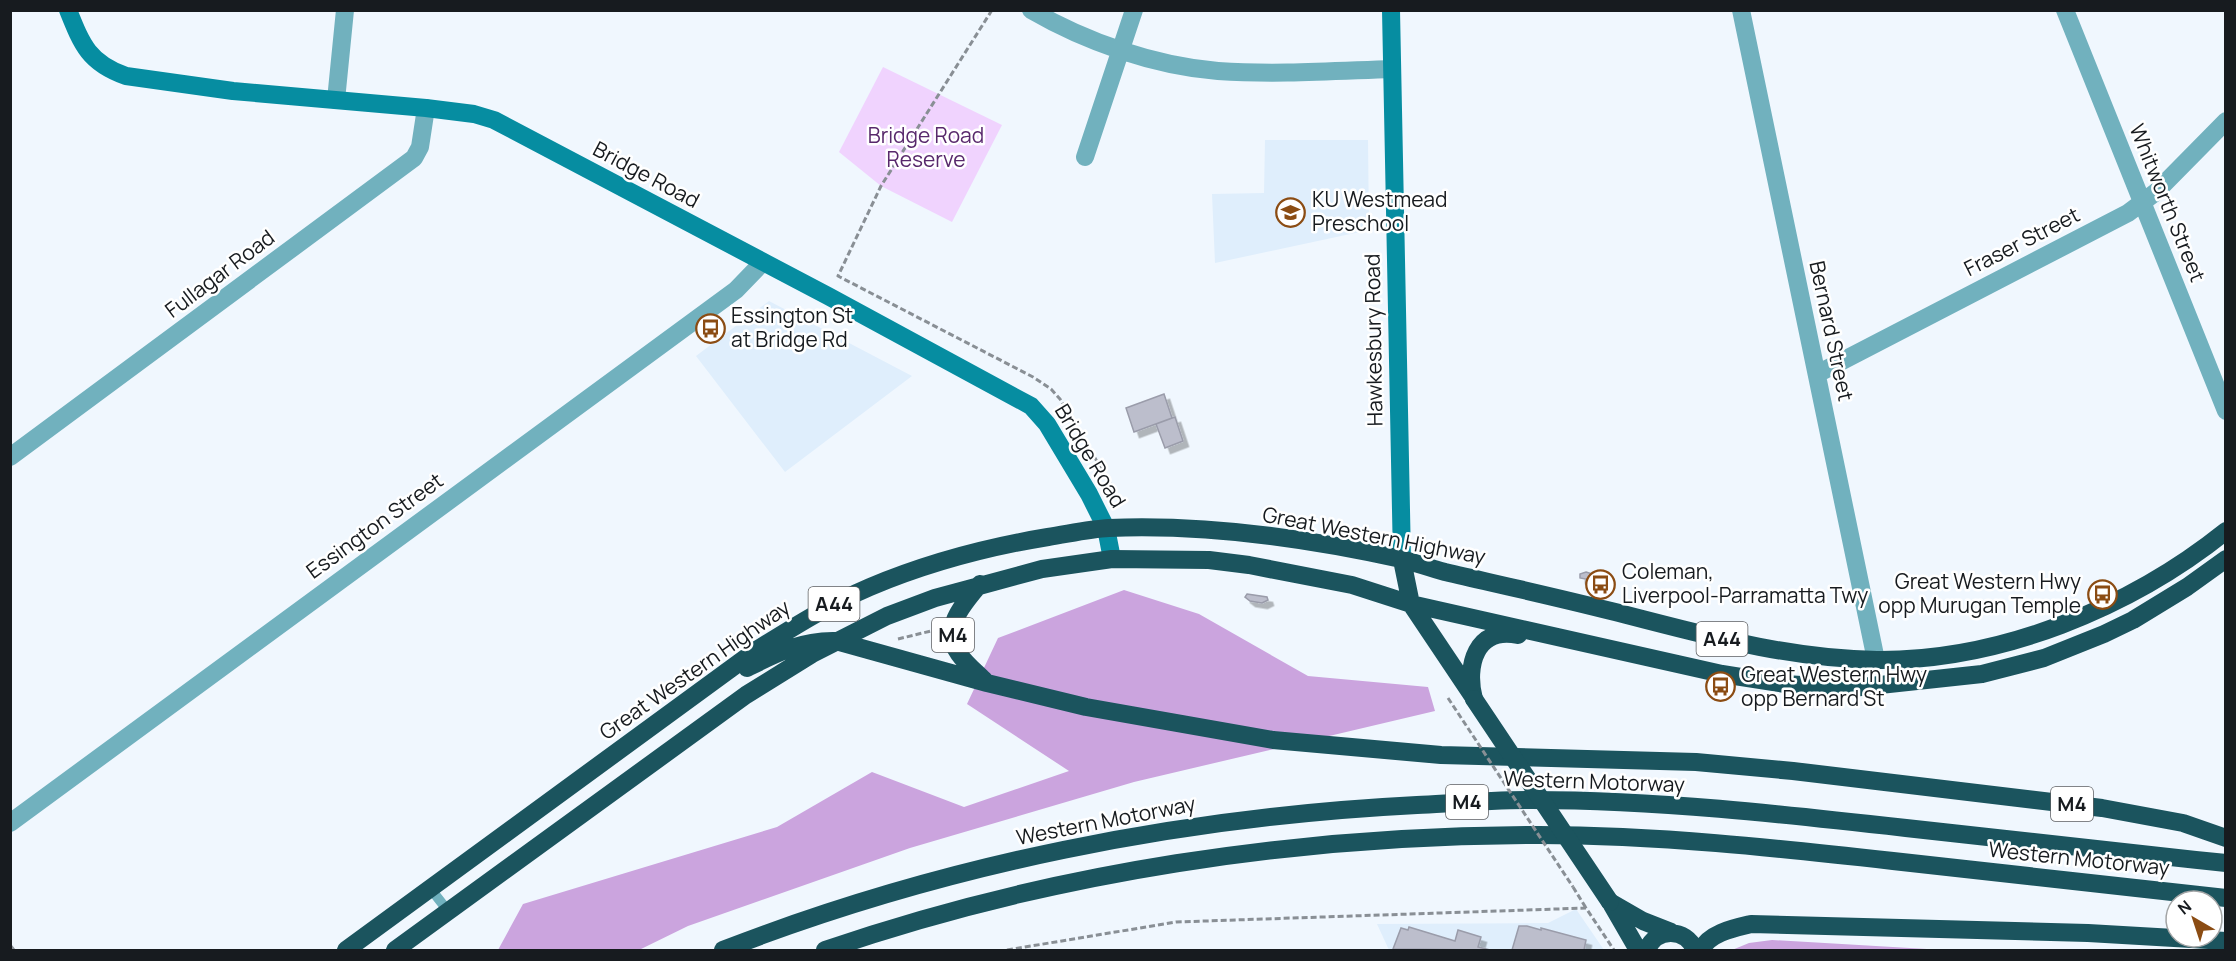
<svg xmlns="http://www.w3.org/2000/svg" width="2236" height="961" font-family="Manrope,sans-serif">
  <defs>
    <filter id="shadow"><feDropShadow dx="5.5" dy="5.5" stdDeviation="0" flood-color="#0004"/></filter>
  </defs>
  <rect width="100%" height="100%" fill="#f0f7fe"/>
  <!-- built -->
  <path fill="#dfeefc" d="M1265,140h103l1,90 -154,33 -3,-69 52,-1z
    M769,301l143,75 -127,96 -89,-116z
    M1576,909l28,41h-215l-12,-26 171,-1z"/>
  <!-- green -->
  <path fill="#f0d3fe" d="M883,67l119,58 -50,97 -71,-36 -42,-34z"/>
  <!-- forest -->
  <path fill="#cba4de" d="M1124,590l75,24 109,62 120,11 7,24 -301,71 -224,66 -222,78 -49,24h-141l25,-46 254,-77 95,-55 92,35 105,-36 -102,-67 31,-66z
    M1772,940l172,10h1h-213l17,-7z"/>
  <!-- building -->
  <path fill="#bcbecc" stroke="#9a9caa" stroke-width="1.5" filter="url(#shadow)" d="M1164,394l8,24 -38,14 -8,-24z
    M1175,417l8,24 -18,7 -9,-24z
    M1586,572l13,4 2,6 -21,-4v-4z
    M1247,594l20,3 1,3 -6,3 -12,-2 -5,-4z
    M1519,926h8l14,4v-2l45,12 -2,10h-72z
    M1409,927l46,14 3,-11 23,7 -3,10 12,3 -97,-1 8,-21 7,2z"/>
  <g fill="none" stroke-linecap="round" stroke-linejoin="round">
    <!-- path -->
    <path stroke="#898f95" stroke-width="3" stroke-dasharray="6 3" stroke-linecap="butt" d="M992,10l-111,176 -43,90 195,101 18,12 9,10 51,86
      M898,639l37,-9
      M1573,887l13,21
      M10,945l4,5
      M1007,950l169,-28 410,-14 28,42"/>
    <!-- lane -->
    <path stroke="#71b1be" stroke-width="10" d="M430,888l18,23"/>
    <!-- street -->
    <path stroke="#71b1be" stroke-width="18" d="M1031,10c55,32 124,56 187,61 58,4 116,0 174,-2
      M1741,10l135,650
      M2065,10l161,401
      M336,100l9,-90
      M1085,157l49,-147
      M1817,374l311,-161 28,-21 70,-71
      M10,457l404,-299 6,-11 6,-39
      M10,823l726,-533 27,-28"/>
    <!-- secondary -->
    <path stroke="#068da1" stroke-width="18" d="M68,10c14,35 21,53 58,66l107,15 193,17 48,6 20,6 334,176 203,110 16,18 42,70 17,34 6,31
      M1391,10l11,550"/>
    <!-- highway -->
    <path stroke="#1b545e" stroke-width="18" d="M1402,560l9,44 61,91
      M980,584c-17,20 -39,44 -21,70 7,10 18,19 26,27
      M747,668c30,-15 55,-28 89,-27l151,42 99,24 187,33 168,15 255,7 97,9 309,37 81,15 43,15
      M1474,699c-9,-33 2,-73 44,-64
      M1610,902l33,19 28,11
      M1612,905l26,45
      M346,950l409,-299c37,-23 75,-47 115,-64 57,-24 117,-40 178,-50 20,-3 41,-8 61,-9 98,-4 197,10 292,31 15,4 29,9 44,13 56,13 111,25 166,39 87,22 175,48 266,49 123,1 253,-52 349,-129
      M395,950l351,-255 66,-41 75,-38 48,-18 107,-29 70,-10 97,1 40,5 103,20 59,19 311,70 63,10 67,4 130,-14 62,-16 60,-24 29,-14 54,-33 39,-28
      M723,950c221,-86 458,-133 694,-145 38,-2 77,-5 115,-5 125,0 250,14 374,28 106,12 213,24 320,35
      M825,950c227,-78 473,-115 714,-115 118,0 237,13 354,26 111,13 222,25 333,37
      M1647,950c9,-23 39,-22 48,0
      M1701,950c8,-17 33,-22 50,-26l337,9 138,8"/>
    <!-- path-bridge -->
    <path stroke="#898f95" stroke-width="3" stroke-dasharray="6 3" stroke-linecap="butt" d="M1448,698l125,189"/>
    <!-- highway-bridge -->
    <path stroke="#1b545e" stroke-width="18" d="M1474,699l136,203"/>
  </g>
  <!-- icons -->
  <defs>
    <symbol id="school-ring" viewBox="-11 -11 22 22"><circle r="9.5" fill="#fff" stroke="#8b4c13" stroke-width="1.5"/><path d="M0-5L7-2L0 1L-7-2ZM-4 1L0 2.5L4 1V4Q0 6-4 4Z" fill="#8b4c13"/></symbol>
    <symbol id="bus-ring" viewBox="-11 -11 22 22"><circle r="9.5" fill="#fff" stroke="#8b4c13" stroke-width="1.5"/><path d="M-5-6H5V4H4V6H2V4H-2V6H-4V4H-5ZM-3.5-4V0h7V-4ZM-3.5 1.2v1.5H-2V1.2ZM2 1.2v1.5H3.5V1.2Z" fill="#8b4c13"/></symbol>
  </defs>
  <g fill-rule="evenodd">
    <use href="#school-ring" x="1274" y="196" width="33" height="33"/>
    <use href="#bus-ring" x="694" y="312" width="33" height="33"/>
    <use href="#bus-ring" x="1584" y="568" width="33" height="33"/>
    <use href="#bus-ring" x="2086" y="578" width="33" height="33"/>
    <use href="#bus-ring" x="1704" y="670" width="33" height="33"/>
  </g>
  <g text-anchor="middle" stroke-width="5" stroke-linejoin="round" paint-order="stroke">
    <!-- shield labels -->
    <g fill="#fff" stroke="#5d5f62" stroke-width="1.5">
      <rect x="808.5" y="587" width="51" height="34" rx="4.5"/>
      <rect x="932" y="618" width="42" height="34" rx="4.5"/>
      <rect x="1696.5" y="622" width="51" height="34" rx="4.5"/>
      <rect x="1446" y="785" width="42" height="34" rx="4.5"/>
      <rect x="2051" y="787" width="42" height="34" rx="4.5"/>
    </g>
    <g font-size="20" font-weight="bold" fill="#171b1f">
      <text x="834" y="611">A44</text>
      <text x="953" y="642">M4</text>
      <text x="1722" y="646">A44</text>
      <text x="1467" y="809">M4</text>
      <text x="2072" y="811">M4</text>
    </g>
    <!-- park labels -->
    <g font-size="21" fill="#58286c" stroke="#fff">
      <text x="926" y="143">Bridge Road<tspan x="926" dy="24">Reserve</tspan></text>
    </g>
    <!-- street labels -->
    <g font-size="21" fill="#171b1f" stroke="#fff">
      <text transform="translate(646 175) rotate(28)" y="7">Bridge Road</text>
      <text transform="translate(2167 203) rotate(68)" y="7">Whitworth Street</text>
      <text transform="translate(2022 242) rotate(-27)" y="7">Fraser Street</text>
      <text transform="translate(220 274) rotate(-37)" y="7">Fullagar Road</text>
      <text transform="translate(1831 331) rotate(78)" y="7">Bernard Street</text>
      <text transform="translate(1374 340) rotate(-91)" y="7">Hawkesbury Road</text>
      <text transform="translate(1090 456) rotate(59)" y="7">Bridge Road</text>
      <text transform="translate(375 526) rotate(-36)" y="7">Essington Street</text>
      <text transform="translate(1374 536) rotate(11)" y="7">Great Western Highway</text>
      <text transform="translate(695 670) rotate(-35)" y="7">Great Western Highway</text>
      <text transform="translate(1594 782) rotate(2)" y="7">Western Motorway</text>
      <text transform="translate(1106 821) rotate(-11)" y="7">Western Motorway</text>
      <text transform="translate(2079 859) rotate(6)" y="7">Western Motorway</text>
    </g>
    <!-- poi labels -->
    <g font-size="21" fill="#171b1f" stroke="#fff" text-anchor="start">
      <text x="1312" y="207">KU Westmead<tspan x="1312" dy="24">Preschool</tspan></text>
      <text x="731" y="323">Essington St<tspan x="731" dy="24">at Bridge Rd</tspan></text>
      <text x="1622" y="579">Coleman,<tspan x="1622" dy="24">Liverpool-Parramatta Twy</tspan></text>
      <text x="2081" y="589" text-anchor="end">Great Western Hwy<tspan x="2081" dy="24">opp Murugan Temple</tspan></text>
      <text x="1741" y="682">Great Western Hwy<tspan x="1741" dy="24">opp Bernard St</tspan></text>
    </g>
  </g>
  <!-- border -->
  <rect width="2236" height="961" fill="none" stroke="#171b1f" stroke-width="24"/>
  <!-- north arrow -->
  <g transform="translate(2194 919) rotate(321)"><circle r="28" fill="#ffffff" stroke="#a2a4a5" stroke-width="1.5"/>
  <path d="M0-4.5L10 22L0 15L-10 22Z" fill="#8b4c13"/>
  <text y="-9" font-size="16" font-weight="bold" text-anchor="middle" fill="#171b1f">N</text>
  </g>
</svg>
